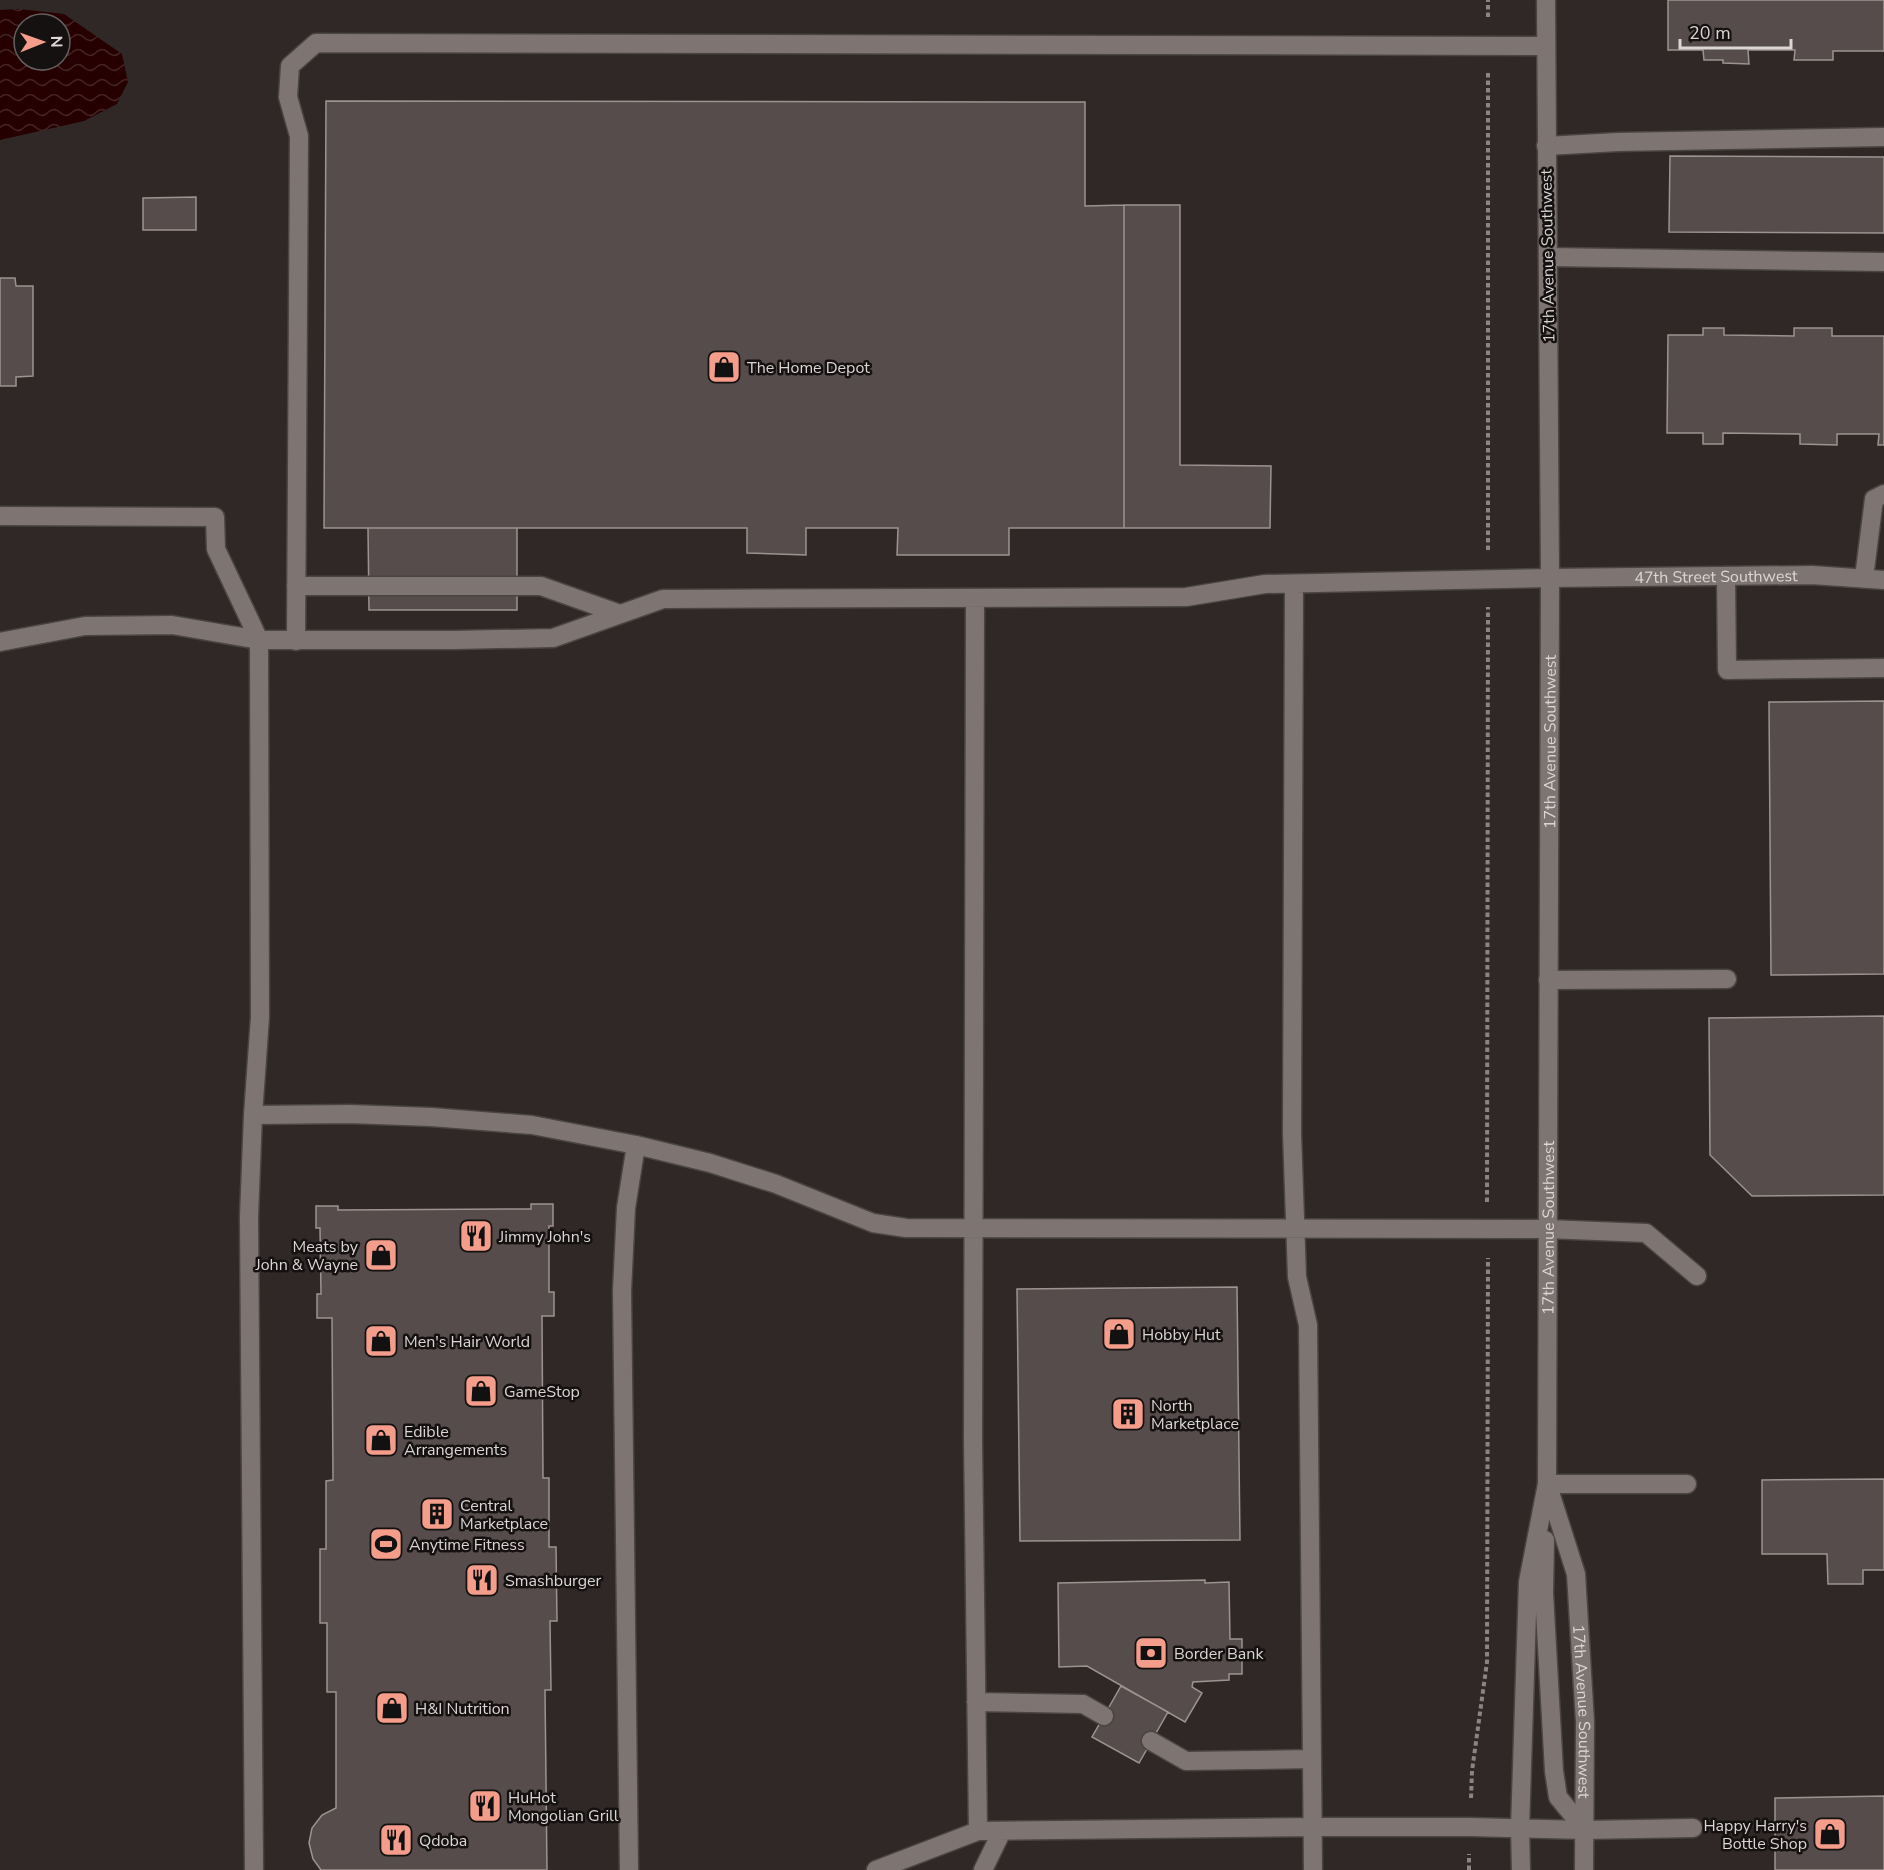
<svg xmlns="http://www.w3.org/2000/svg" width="1884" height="1870" font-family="'Nunito Sans',sans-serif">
  <defs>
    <pattern id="water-waves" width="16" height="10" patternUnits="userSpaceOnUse" patternTransform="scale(1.5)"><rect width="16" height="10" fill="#260000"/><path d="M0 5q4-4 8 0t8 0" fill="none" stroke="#452424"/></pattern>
  </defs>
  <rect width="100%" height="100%" fill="#2f2826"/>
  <!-- water -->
  <path fill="url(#water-waves)" fill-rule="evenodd" d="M19,9l45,5 58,40 6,28 -11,22 -33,17 -84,19v-130zM24,24h36v36h-36z"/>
  <!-- building -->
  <path fill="#554c4b" stroke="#9d9391" stroke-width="1.5" d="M1668,0h216v51h-51v9h-39l1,-10h-47l1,14 -26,-1v-3h-19l-1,-10h-35z
    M326,101l759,1v104l39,-1v323h-115v27h-112l1,-27h-92v27l-59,-2v-25h-423z
    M1670,156l214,1v76l-215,-1z
    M196,197v33h-53v-32z
    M1124,205h56v260l91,1 -1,62h-146z
    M0,278h15l1,8h17v90l-17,1v9h-16z
    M1703,328h21v7l70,1v-8h38v8h52v109h-6l1,-11h-42v11l-37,-1v-10l-77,-1v11h-20v-11h-36l1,-98h35z
    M368,528h149v82h-148z
    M1884,701v273l-113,1 -2,-273z
    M1884,1016v179l-132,1 -42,-41 -1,-137z
    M531,1204h22v22h-4v66h5v24h-12l1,162h6v69h7l1,74h-7l1,69h-6l2,180h-226l-8,-11 -4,-16 3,-15 10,-13 14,-7v-116h-9v-69h-7v-74h6v-68l7,-1 -1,-162h-15v-24h4l-1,-66h-4v-22h22v4l193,-1z
    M1237,1287l3,253 -220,1 -3,-252z
    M1884,1479v91h-21v14h-35l-1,-30h-65v-74z
    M1205,1580v3l24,-1 1,57h12v35h-13v6l-36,2 -1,5 10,6 -17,29 -98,-56 -28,1 -1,-84z
    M1121,1686l47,26 -29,51 -47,-26z
    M1884,1796v74h-109v-72z"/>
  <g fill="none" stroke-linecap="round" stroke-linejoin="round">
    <defs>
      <path id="service" d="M1546,146l72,-4 266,-5
        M1548,257l336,5
        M0,516l215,1 1,32 43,91 1,377 -7,98 97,-1 81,3 101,8 104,20 74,18 66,21 97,39 33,5 641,1 99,4 51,43
        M1726,576l1,94 157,-2
        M1864,578l10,-79 10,-5
        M1294,584l-2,549 5,144 11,48 5,545
        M296,586h245l79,28
        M975,598l-2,842 5,391 335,-4h157l115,3 108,-2
        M296,641l3,-505 -11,-39 2,-31 26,-23 1230,3
        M0,642l85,-16 87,-1 87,15h195l99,-2 110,-39 523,-2 79,-13 285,-6
        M1548,980l179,-1
        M253,1115l-4,102 5,653
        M1547,1484h140
        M976,1702l107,2 21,12
        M1151,1741l35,20 126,-2
        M629,1870l-7,-579 4,-83 10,-63
        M876,1870l102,-39
        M983,1870l19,-39"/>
      <g id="minor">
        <path id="s1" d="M1550,578l262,-3 72,5"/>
      </g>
      <g id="tertiary">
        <path id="s2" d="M1548,1486l28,88 9,148 -1,148"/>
        <path d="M1545,1540l-1,53 10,178 4,26 27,33"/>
        <path id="s3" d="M1521,1870l-1,-42 8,-246 19,-98 3,-906 -4,-578"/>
      </g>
    </defs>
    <!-- service casing -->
    <use href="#service" stroke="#4a4442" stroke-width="21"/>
    <!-- minor casing -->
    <use href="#minor" stroke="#4a4442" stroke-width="21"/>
    <!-- tertiary casing -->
    <use href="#tertiary" stroke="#4a4442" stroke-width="21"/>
    <!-- path -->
    <path stroke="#8a8482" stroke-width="4" stroke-dasharray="4.5 3" stroke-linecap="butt" d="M1488,17v-17
      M1488,73v478
      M1487,1202l1,-595
      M1471,1798l1,-27 15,-109 1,-404
      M1469,1870v-16"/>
    <!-- service -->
    <use href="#service" stroke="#7e7573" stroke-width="18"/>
    <!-- minor -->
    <use href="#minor" stroke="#7e7573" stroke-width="18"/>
    <!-- tertiary -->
    <use href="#tertiary" stroke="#7e7573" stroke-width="18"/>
  </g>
  <!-- icons -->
  <defs>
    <symbol id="shop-square" viewBox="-11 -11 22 22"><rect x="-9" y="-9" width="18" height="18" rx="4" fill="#f49d8b" stroke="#151111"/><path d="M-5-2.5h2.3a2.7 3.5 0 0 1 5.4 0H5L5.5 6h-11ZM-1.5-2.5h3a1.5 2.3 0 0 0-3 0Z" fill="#111"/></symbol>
    <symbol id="restaurant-square" viewBox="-11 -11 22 22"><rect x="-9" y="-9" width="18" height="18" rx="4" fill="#f49d8b" stroke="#151111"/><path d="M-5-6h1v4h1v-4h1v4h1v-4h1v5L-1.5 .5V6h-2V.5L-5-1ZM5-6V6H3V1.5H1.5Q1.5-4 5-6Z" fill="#111"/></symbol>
    <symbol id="building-square" viewBox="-11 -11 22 22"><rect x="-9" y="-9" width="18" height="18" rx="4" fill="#f49d8b" stroke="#151111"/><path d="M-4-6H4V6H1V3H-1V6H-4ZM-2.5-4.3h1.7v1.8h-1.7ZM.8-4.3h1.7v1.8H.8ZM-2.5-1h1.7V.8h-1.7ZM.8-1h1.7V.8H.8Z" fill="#111"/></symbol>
    <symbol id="stadium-square" viewBox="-11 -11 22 22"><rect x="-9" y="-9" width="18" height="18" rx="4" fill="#f49d8b" stroke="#151111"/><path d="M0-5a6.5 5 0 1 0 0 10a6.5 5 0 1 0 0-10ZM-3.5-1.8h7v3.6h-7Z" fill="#111"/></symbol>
    <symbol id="bank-square" viewBox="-11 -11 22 22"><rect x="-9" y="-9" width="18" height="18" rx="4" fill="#f49d8b" stroke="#151111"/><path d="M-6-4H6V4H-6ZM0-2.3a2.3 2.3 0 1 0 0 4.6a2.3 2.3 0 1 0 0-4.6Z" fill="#111"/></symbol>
  </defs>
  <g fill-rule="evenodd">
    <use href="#shop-square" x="705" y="348" width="38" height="38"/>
    <use href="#restaurant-square" x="457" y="1217" width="38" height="38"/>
    <use href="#shop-square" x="362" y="1236" width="38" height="38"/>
    <use href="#shop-square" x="1100" y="1315" width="38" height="38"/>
    <use href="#shop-square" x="362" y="1322" width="38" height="38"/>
    <use href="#shop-square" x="462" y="1372" width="38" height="38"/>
    <use href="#building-square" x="1109" y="1395" width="38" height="38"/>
    <use href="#shop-square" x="362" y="1421" width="38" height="38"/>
    <use href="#building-square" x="418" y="1495" width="38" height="38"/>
    <use href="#stadium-square" x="367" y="1525" width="38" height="38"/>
    <use href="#restaurant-square" x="463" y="1561" width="38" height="38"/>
    <use href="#bank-square" x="1132" y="1634" width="38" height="38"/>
    <use href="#shop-square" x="373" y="1689" width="38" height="38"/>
    <use href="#restaurant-square" x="466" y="1787" width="38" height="38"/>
    <use href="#shop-square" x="1811" y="1815" width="38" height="38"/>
    <use href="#restaurant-square" x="377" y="1821" width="38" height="38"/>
  </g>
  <g text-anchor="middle" stroke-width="5" stroke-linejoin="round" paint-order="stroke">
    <!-- street labels -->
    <g font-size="16" fill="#dbd6d5" stroke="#151111">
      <text transform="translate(1547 256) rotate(-91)" y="6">17th Avenue Southwest</text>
      <text dy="6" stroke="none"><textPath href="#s1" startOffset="166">47th Street Southwest</textPath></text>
      <text dy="6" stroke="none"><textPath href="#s3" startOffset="1130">17th Avenue Southwest</textPath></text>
      <text dy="6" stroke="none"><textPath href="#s3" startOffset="644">17th Avenue Southwest</textPath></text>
      <text dy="6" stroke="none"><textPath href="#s2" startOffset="230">17th Avenue Southwest</textPath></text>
    </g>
    <!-- poi labels -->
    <g font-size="16" fill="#dbd6d5" stroke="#151111" text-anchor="start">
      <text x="747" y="373">The Home Depot</text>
      <text x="499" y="1242">Jimmy John's</text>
      <text x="358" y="1252" text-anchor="end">Meats by<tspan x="358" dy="18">John &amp; Wayne</tspan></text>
      <text x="1142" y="1340">Hobby Hut</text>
      <text x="404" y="1347">Men's Hair World</text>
      <text x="504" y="1397">GameStop</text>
      <text x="1151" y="1411">North<tspan x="1151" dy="18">Marketplace</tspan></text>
      <text x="404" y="1437">Edible<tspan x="404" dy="18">Arrangements</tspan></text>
      <text x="460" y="1511">Central<tspan x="460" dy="18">Marketplace</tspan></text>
      <text x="409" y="1550">Anytime Fitness</text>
      <text x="505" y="1586">Smashburger</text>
      <text x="1174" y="1659">Border Bank</text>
      <text x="415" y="1714">H&amp;I Nutrition</text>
      <text x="508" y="1803">HuHot<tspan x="508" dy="18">Mongolian Grill</tspan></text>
      <text x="1807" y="1831" text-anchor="end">Happy Harry's<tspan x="1807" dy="18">Bottle Shop</tspan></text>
      <text x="419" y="1846">Qdoba</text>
    </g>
  </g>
  <!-- north arrow -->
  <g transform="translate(42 42) rotate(89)"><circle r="28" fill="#151111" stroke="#64605f" stroke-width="1.5"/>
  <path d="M0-4.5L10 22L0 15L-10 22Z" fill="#f49d8b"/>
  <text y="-9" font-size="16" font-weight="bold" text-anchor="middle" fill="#dbd6d5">N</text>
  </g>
  <!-- scale -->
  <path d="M1680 39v9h111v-9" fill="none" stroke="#dbd6d5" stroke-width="3"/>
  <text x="1689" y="39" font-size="18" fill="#dbd6d5" stroke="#151111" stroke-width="4.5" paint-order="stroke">20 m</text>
</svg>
